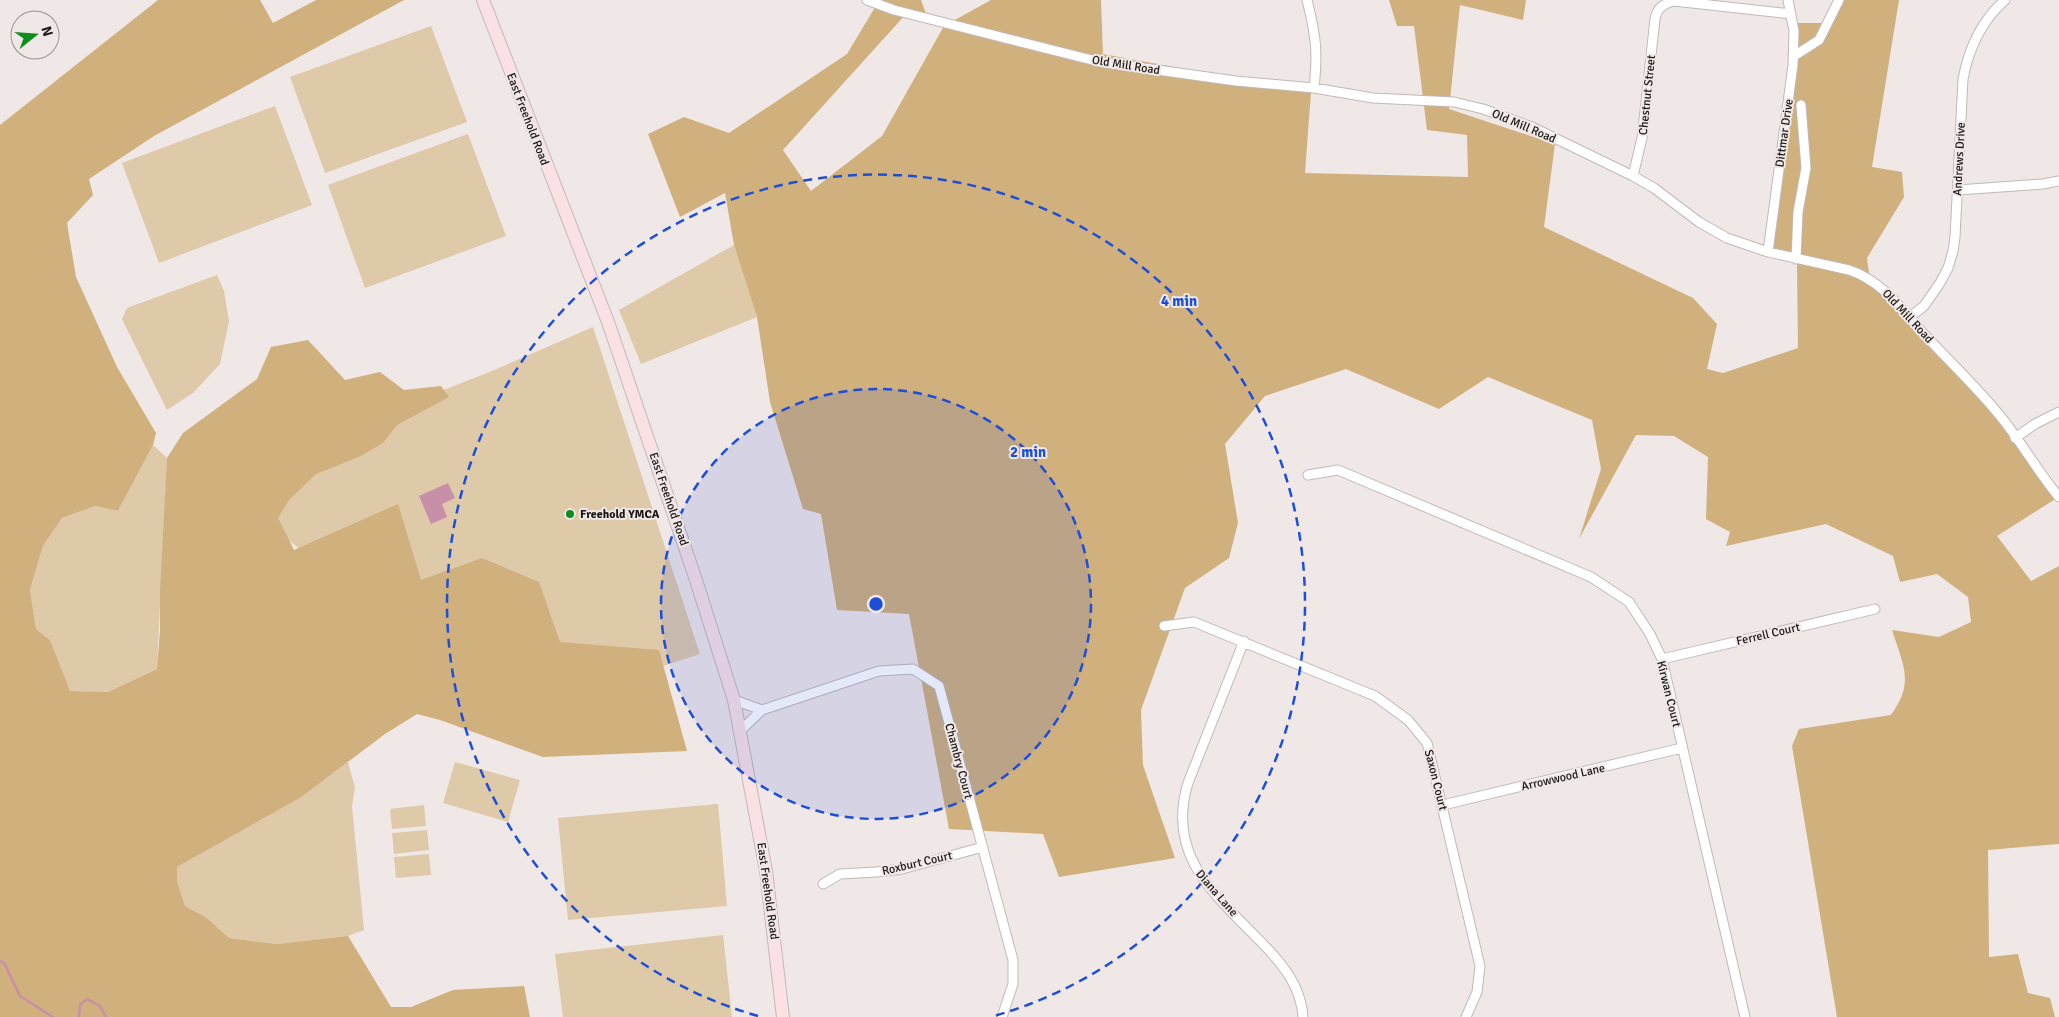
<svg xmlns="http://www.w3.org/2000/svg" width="2059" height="1017" font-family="Signika,sans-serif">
  <rect width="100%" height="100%" fill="#f0e8e6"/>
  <!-- green -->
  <path fill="#dec9a9" d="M431,26l36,96 -142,51 -35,-96z
    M275,106l37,99 -153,58 -37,-100z
    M468,134l38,102 -141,52 -37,-103z
    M734,245l23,72 -116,47 -22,-54z
    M217,275l7,16 5,30 -9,43 -27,29 -26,17 -45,-91 5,-11z
    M593,327l107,327 -178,58 -313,-230 283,-111z
    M153,445l14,13 -10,211 -49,23 -39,-1 -19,-51 -14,-11 -6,-39 13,-44 19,-28 33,-12 23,5z
    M348,762l7,26 -3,18 12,124 -16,6 -71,8 -48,-6 -22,-20 -22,-12 -8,-25v-14l123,-69z
    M455,762l65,18 -12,42 -65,-19z
    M718,804l9,102 -159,14 -10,-102z
    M424,805l2,21 -34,3 -2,-20z
    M427,830l2,20 -35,4 -2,-21z
    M429,854l2,21 -35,3 -2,-21z
    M723,935l9,82h-169l-8,-63z"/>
  <!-- forest -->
  <path fill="#d0b07d" d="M158,0h102l13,23 43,-23h88l-250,136 -65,43 4,16 -26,28 9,54 41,90 39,66 -3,12 -35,66 -23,-5 -33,12 -19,28 -13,44 6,39 14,11 20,51 38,1 49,-23 3,-39v-39l7,-133 16,-25 74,-54 14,-32 37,-7 37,40 35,-8 24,18 37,-4 8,11 -52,28 -14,18 -22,13 -45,18 -27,26 -11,18 16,32 104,-46 23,76 61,-22 57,24 21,60 99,8 28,101 -144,6 -103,-37 -23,-6 -32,20 -85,64 -123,69v14l8,25 22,12 22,20 48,6 71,-8 43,71h20l42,-17 71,-4 6,31h-530v-892z
    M872,0h49l8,22 -23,-8 -123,136 28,41 71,-55 62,-110 47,-26h110l2,54 208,38 -6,81 163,4 -1,-42 -40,-5 -13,-104h-17l-8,-26h137l-3,20 -63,-15 -11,104 106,35 -11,83 149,71 24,26 -10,45 16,4 75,-25 -1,-85 -27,-7 24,-233h33l-4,20 19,-43h57l-27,167 30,5 2,25 -37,61 3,22 97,95 90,123 -60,38 34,45 28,-15v278l-71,6 1,107 29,-3 10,39 22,5 5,19h-218l-45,-271 7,-17 92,-14c24,-33 12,-50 1,-85l47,7 32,-15 -3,-25 -31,-23 -37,8 -7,-26 -67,-32 -100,22 4,-14 -24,-13 2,-62 -34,-21 -38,-1 -57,104 22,-70 -9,-49 -104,-43 -49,32 -93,-40 -81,27 -40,48 13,79 -9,35 -44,30 -44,122 2,55 32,93 -116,19 -16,-43 -94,-5 -40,-215 -72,-4 -16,-96 -18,-5 -33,-107 -13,-85 -23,-72 -9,-52 -45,24 -32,-83 36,-17 45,16 118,-79 30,-50z"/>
  <!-- water -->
  <path fill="#c88fa8" d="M448,483l7,15 -13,6 5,13 -16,7 -12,-28z"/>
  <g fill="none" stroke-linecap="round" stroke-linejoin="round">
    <!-- stream -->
    <path stroke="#c88fa8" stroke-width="2.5" d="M0,961l4,2 16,33 33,21
      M79,1017l1,-12 7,-6 13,7 6,11"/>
    <defs>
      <path id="minor" d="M867,0l27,10 206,52 136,19 78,7 59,10 81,4 29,7 49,18 101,49 21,12 45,34 28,16 41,14 81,18c33,11 52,38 74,63 26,28 54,54 78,84 21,26 37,55 58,80
        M1307,0c9,36 11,52 7,88
        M1794,56l25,-16 20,-40
        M1633,176l9,-38 13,-119c2,-11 8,-15 19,-18l117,13
        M1958,190l85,-6 16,-3
        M1768,252l25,-187 1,-34 -6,-31
        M1796,259l2,-47 8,-44 -5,-63
        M1910,317l14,-11 16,-23 8,-15 5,-17 2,-14 8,-158c6,-32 18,-58 42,-79
        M2015,438l20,-14 24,-12
        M1308,475l30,-5 253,107 38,25 21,32 12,25 83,358
        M1164,626l30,-4 181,74 33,24 19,23 53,223 -3,26 -11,25
        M1244,641l-56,142c-23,75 30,114 76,162 20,21 37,42 39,72
        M1662,659l213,-50
        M734,700l28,10
        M740,731l22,-21 117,-39 34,-2 26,17 74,274v24l-11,33
        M1443,805l239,-57
        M823,884l17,-10 36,-2 26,-3 81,-22"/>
      <path id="secondary" d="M483,0l125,322 87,255 39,123 32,171 17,146"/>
    </defs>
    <!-- minor casing -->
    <use href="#minor" stroke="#c1b9b7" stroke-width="11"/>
    <!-- secondary casing -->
    <use href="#secondary" stroke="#c1b9b7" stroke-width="14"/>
    <!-- minor -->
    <use href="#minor" stroke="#fff" stroke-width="9"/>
    <!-- secondary -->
    <use href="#secondary" stroke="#fbe1e4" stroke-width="12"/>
  </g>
  <!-- distance rings -->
  <circle cx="876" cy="604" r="215" fill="#1d4ed8" fill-opacity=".12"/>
  <g fill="none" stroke="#1d4ed8" stroke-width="2.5" stroke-dasharray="9 6">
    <circle cx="876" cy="604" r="215"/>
    <path d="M758 1016A429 429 0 1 1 994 1016"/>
  </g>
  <!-- markers -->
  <circle fill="#0d8e1c" stroke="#f0e8e6" stroke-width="2" cx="570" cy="514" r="5"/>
  <g text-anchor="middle" stroke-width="4" stroke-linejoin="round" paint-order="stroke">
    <!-- street labels -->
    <g font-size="12" fill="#1a1716" stroke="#f0e8e6">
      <text transform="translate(1126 65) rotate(9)" y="4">Old Mill Road</text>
      <text transform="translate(1647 95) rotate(-84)" y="4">Chestnut Street</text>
      <text transform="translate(528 119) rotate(69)" y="4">East Freehold Road</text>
      <text transform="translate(1524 126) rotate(23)" y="4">Old Mill Road</text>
      <text transform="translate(1784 133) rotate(-82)" y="4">Dittmar Drive</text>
      <text transform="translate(1959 159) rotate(-87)" y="4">Andrews Drive</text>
      <text transform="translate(1908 316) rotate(47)" y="4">Old Mill Road</text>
      <text transform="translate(669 499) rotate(71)" y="4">East Freehold Road</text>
      <text transform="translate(1768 634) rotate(-13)" y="4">Ferrell Court</text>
      <text transform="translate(1669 694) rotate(76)" y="4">Kirwan Court</text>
      <text transform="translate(959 761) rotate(75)" y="4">Chambry Court</text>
      <text transform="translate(1563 777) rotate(-13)" y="4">Arrowwood Lane</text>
      <text transform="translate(1436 780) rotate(76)" y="4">Saxon Court</text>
      <text transform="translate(917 863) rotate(-13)" y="4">Roxburt Court</text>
      <text transform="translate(768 891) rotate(82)" y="4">East Freehold Road</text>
      <text transform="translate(1217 893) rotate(49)" y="4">Diana Lane</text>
    </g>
    <!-- poi labels -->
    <g font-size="12" font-weight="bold" fill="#1a1716" stroke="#f0e8e6" text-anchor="start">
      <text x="580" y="518">Freehold YMCA</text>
    </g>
  </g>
  <circle cx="876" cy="604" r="8" fill="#1d4ed8" stroke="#f0e8e6" stroke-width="2.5"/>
  <g font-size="15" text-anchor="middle" font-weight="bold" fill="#1d4ed8" stroke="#f0e8e6" stroke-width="4" stroke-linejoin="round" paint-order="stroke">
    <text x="1179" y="306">4 min</text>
    <text x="1028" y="457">2 min</text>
  </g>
  <!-- north arrow -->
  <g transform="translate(35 35) rotate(73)"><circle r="24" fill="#f0e8e6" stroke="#9a9493"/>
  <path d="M0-4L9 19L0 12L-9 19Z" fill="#0d8e1c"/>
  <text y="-8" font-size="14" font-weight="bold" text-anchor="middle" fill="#1a1716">N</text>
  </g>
</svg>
